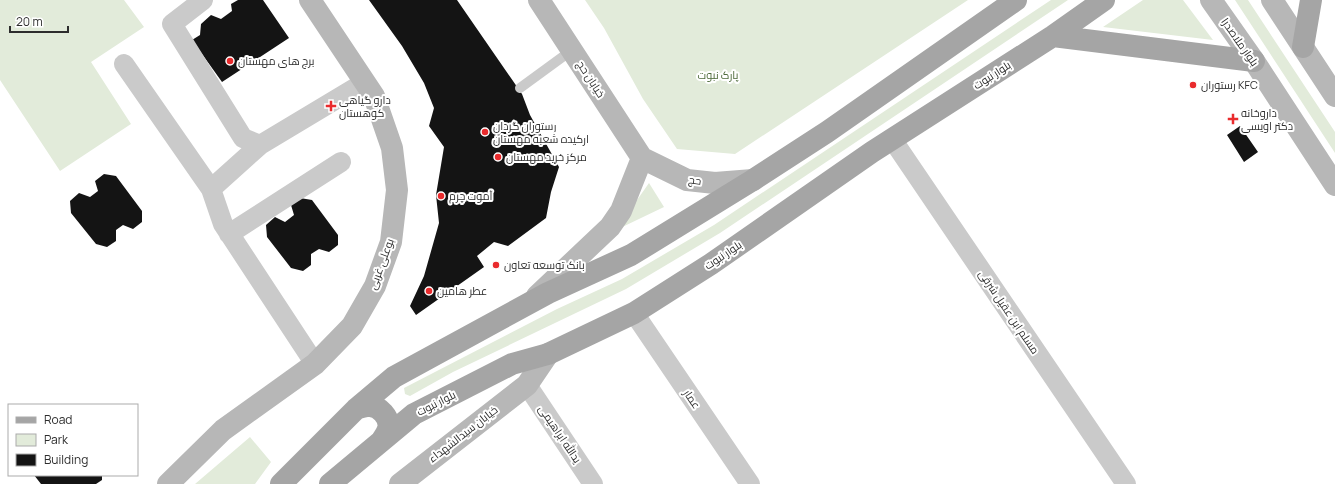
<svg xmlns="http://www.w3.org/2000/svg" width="1335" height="484" font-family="Manrope,Cairo,sans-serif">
  <rect width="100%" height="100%" fill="#fff"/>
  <!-- green -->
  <path fill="#e2ebda" d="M0,0h124l20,27 -53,35 40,62 -71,47 -60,-91z
    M585,0h383l-233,154 -58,-5 -34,-50 -39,-71z
    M1051,0h17l-348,233 -94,56 -173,83 -43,24 -5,-2 -1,-6 153,-79 65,-30 92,-54z
    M1143,0h40l30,40 -110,-13z
    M1235,0h13l87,132v21z
    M649,183l15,24 -48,23z
    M250,437l21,25 -16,22h-60z"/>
  <!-- building -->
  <path fill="#141414" d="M238,0h25l26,38 -67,44 -30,-42 8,-5 1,-11 10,-9 10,4 11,-8 -1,-7z
    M369,0h88l65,94 8,21 29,52 -8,25 -5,26 -38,28 -14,-4 -17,14 7,11 -68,48 -6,-9 14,-30 15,-53 -3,-28 8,-48 -15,-21 5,-18 -10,-25 -22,-37z
    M1240,126l18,26 -14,10 -17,-27z
    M104,174l12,2 26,35v11l-9,7 -10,-4 -7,5v11l-9,6 -11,-3 -25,-31 -1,-12 9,-8 11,4 8,-6 -3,-10z
    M300,198l12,2 26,35v10l-9,7 -10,-3 -8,5v11l-8,6 -12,-3 -24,-31 -1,-12 9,-8 10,5 9,-7 -3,-10z
    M34,475h68v5l-6,4h-55z"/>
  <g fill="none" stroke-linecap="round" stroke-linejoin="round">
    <!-- lane -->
    <path stroke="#cacaca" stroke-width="10" d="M520,88l52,-38"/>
    <!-- street -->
    <path stroke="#cacaca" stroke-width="20" d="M203,0l-31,24 71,114 17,7 105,-63
      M124,64l87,125
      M892,139l234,345
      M260,145l-49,44 12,35 92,140
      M229,234l112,-72
      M634,313l116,171
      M527,385l66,99"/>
    <!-- secondary -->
    <path stroke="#b7b7b7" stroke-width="22" d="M539,0l103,158
      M1211,0l43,61 81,124
      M1272,0l63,96
      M642,158l45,22 28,3 38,-3
      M537,296l73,-69 11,-16 21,-53
      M168,484l55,-54 92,-66 37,-38 23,-40 16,-44 6,-52 -5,-42 -18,-52 -64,-96
      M400,484l127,-99 21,-31"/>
    <!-- primary -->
    <path stroke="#a5a5a5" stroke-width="22" d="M1053,36l201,25
      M1303,47l8,-47
      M356,409c3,-1 8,-3 12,-3 11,-1 23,12 20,23 -1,4 -4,8 -6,11
      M281,484l75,-75 38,-32 154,-84 83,-38 122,-75 74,-48 189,-132
      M330,484l84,-70 98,-50 36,-10 86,-41 77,-49 161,-112 181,-116 51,-36"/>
  </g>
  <!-- markers -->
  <g fill="#e92b2d" stroke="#fff" stroke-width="1.5">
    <circle cx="230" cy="61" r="4"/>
    <circle cx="1193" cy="85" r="4"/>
    <path d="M329 100h4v4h4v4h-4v4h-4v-4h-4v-4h4z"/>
    <path d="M1231 113h4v4h4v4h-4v4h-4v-4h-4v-4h4z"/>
    <circle cx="485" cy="132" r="4"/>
    <circle cx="498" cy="157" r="4"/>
    <circle cx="441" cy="196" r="4"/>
    <circle cx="496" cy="265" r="4"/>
    <circle cx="429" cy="291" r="4"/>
  </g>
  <g text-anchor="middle" stroke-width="4" stroke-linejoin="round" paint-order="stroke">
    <!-- street labels -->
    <g font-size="11" fill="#2d2d2d" stroke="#fff">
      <text transform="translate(1240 42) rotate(55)" y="4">بلوار ملاصدرا</text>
      <text transform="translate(992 75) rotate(-33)" y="4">بلوار نبوت</text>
      <text transform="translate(591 79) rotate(57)" y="4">خیابان حج</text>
      <text transform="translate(695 180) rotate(9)" y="4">حج</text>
      <text transform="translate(723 255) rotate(-34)" y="4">بلوار نبوت</text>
      <text transform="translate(381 264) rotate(-70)" y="4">بوعلی غربی</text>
      <text transform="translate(1009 312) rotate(56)" y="4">مسلم ابن عقیل شرقی</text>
      <text transform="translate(692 399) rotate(56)" y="4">عمار</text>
      <text transform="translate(436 403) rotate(-27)" y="4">بلوار نبوت</text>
      <text transform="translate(463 434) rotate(-38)" y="4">خیابان سیدالشهداء</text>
      <text transform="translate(560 434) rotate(56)" y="4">یدالله ابراهیمی</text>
    </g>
    <!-- poi labels -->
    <g font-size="11" fill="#2d2d2d" stroke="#fff" text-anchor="start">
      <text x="238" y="65">برج های مهستان</text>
      <text x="1201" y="89">رستوران KFC</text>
      <text x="339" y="104">دارو گیاهی<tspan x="339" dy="13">کوهستان</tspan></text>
      <text x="1241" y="117">داروخانه<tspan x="1241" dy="13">دکتر اویسی</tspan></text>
      <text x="493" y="130">رستوران گردان<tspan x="493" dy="13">ارکیده شعبه مهستان</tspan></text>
      <text x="506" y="161">مرکز خرید مهستان</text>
      <text x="449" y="200">آموت چرم</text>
      <text x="504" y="269">بانک توسعه تعاون</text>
      <text x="437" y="295">عطر هامین</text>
    </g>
    <!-- park labels -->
    <g font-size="11" fill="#4d6a3a" stroke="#fff">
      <text x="718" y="79">پارک نبوت</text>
    </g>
  </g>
  <!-- legend -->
  <rect x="8" y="404" width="130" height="72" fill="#ffffff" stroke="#ababab"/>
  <rect x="16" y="417" width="20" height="6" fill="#a5a5a5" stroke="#ababab"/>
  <text x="44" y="424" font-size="12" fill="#2d2d2d">Road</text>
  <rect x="16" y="434" width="20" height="12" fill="#e2ebda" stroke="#ababab"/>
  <text x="44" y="444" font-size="12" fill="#2d2d2d">Park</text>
  <rect x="16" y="454" width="20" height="12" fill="#141414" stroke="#ababab"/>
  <text x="44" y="464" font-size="12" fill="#2d2d2d">Building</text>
  <!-- scale -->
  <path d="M10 26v6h58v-6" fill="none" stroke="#2d2d2d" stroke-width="2"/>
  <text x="16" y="26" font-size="12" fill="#2d2d2d" stroke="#ffffff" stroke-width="3" paint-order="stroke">20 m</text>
</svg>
